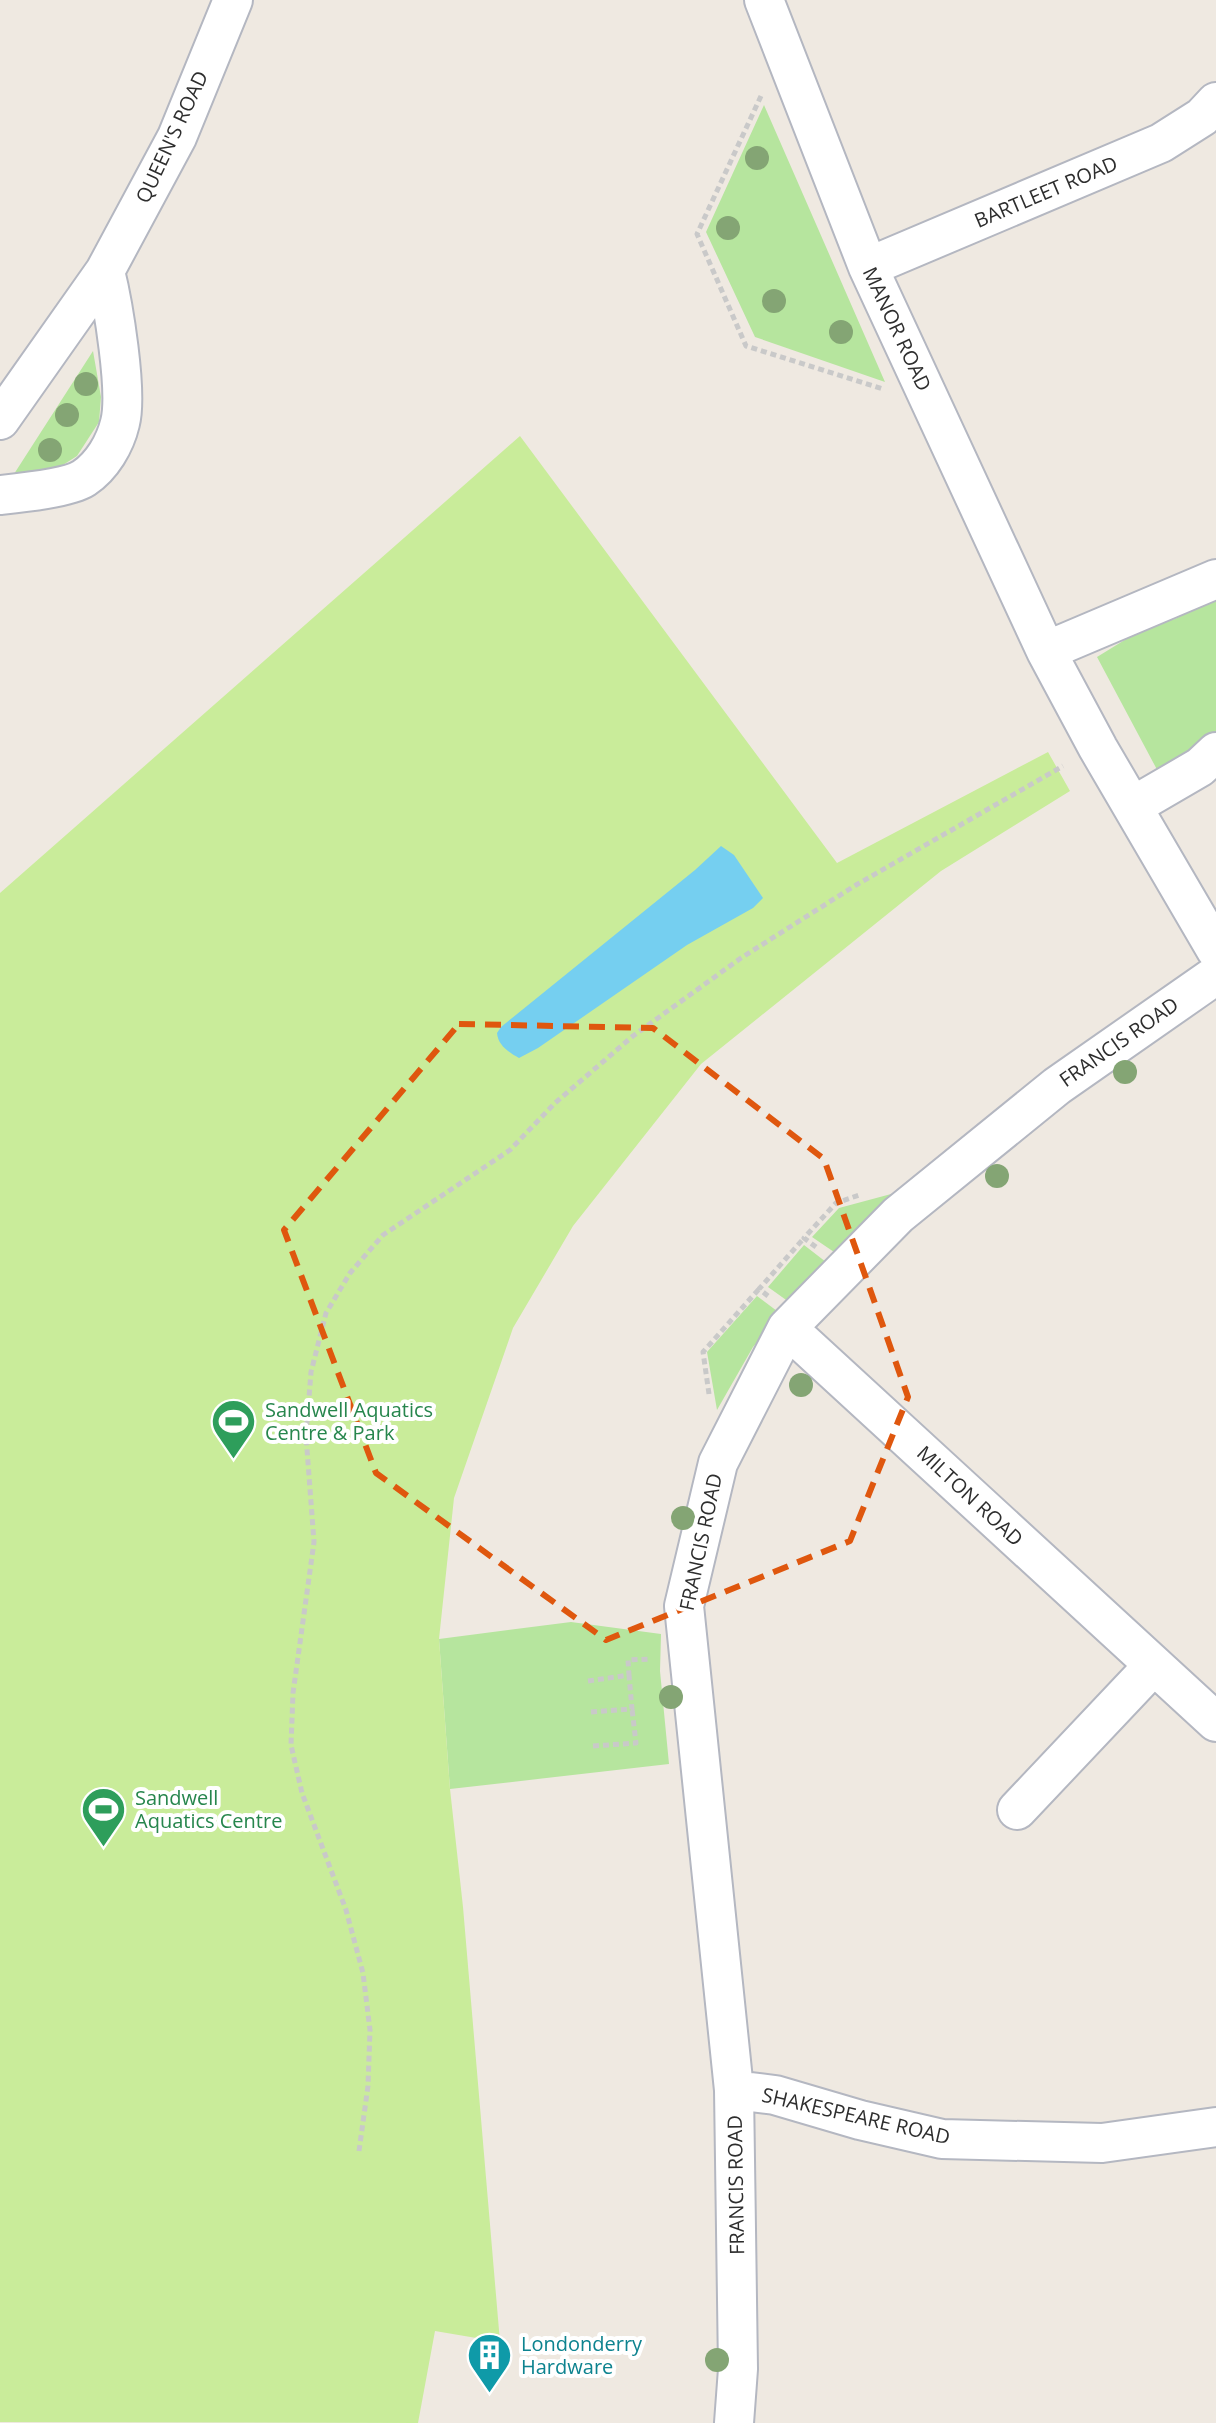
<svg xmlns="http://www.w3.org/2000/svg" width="1216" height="2423" font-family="'Open Sans',sans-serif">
  <rect width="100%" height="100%" fill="#efe9e1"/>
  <!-- green -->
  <path fill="#b6e59e" d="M764,105l121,277 -130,-45 -49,-105z
    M93,351l8,46 -2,25 -22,34 -22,14 -41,4z
    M1216,597v137l-54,45 -65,-122 52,-32 26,-6z
    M906,1190l-72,62 -22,-15 27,-29z
    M804,1245l22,17 -37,40 -21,-15z
    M757,1296l24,18 -28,33 -36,63 -10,-58z
    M571,1622l90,12 -1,37 9,93 -219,25 -11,-150z"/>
  <!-- pitch -->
  <path fill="#c9ec9a" d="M520,436l317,427 211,-111 22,39 -129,80 -240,193 -128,162 -60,102 -59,170 -15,141 11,150 13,118 37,435 -65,-11 -17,92 -418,-1v-1529z"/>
  <!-- water -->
  <path fill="#75cff0" d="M721,846l13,9 29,43 -10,10 -66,37 -149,103 -19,10c-11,-6 -21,-13 -22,-25l4,-6 194,-157z"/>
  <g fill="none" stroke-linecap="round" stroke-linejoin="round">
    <defs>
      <path id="minor" d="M764,0l104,267 178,384 52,97 118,202
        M868,267l293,-124 41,-26 14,-15
        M0,420l105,-149 72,-134 56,-137
        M0,495c19,-2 69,-7 84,-17 18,-12 31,-34 36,-55 8,-31 -7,-120 -15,-152
        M1046,651l170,-72
        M1133,806l67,-39 16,-15
        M787,1328l429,394
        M1017,1810l137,-145
        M734,2090l41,5 85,25 82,19 160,4 114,-16
        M734,2423l4,-54 -4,-279 -50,-484 34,-143 69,-135 111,-113 159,-129 159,-111"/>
    </defs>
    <!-- minor casing -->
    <use href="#minor" stroke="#b4b7c1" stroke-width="42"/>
    <!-- path -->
    <path stroke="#c9c9c9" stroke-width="5" stroke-dasharray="6 4" stroke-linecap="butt" d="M761,96l-64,138 49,112 137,43
      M816,1247l-12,-9 32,-35 26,-9
      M768,1296l-9,-7 45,-51
      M709,1394l-6,-42 56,-63
      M588,1681l41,-6 -1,-15 23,-1
      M591,1712l41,-3 -3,-34
      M593,1746l43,-3 -4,-34
      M359,2151l9,-65 2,-56 -7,-57 -17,-63 -44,-117 -11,-48 2,-52 21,-151 -8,-106 5,-64 15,-59 24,-40 33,-38 127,-85 45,-47 78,-67 108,-78 115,-73 207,-119"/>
    <!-- minor -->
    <use href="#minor" stroke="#fff" stroke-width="38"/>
  </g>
  <!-- trees -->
  <g fill="#84a574">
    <circle cx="757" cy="158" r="12"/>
    <circle cx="728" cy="228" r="12"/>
    <circle cx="774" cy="301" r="12"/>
    <circle cx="841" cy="332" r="12"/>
    <circle cx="86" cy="384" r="12"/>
    <circle cx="67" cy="415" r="12"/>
    <circle cx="50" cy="450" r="12"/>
    <circle cx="1125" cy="1072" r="12"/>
    <circle cx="997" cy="1176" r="12"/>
    <circle cx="801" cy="1385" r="12"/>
    <circle cx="683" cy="1518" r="12"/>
    <circle cx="671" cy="1697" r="12"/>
    <circle cx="717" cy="2360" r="12"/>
  </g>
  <!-- marked area -->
  <path fill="none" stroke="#df570e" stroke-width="6" stroke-dasharray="16 10" stroke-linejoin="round" d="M459,1024l194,4 171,131 84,238 -58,144 -244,99 -230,-167 -92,-243z"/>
  <!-- icons -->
  <defs>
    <symbol id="stadium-pin" viewBox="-11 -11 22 30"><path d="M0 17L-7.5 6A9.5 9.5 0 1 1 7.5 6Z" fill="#2e9e5b" stroke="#fff"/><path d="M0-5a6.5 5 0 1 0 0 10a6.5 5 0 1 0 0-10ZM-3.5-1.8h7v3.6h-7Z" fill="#fff"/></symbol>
    <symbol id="building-pin" viewBox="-11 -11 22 30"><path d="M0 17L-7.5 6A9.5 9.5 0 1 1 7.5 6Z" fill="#0f9aa8" stroke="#fff"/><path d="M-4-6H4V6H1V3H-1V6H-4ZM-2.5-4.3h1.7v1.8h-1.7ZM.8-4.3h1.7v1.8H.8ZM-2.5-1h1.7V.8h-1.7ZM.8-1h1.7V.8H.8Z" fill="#fff"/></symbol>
  </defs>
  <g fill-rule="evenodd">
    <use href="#stadium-pin" x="208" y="1396" width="51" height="69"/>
    <use href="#stadium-pin" x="78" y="1784" width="51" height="69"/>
    <use href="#building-pin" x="464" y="2330" width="51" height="69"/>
  </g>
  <g text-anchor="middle" stroke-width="8" stroke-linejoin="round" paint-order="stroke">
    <!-- street labels -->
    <g font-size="20" fill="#2e2e2e" stroke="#fff">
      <text transform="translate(172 137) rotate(-65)" y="7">QUEEN'S ROAD</text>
      <text transform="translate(1046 192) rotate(-23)" y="7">BARTLEET ROAD</text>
      <text transform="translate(897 329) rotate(65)" y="7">MANOR ROAD</text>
      <text transform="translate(1119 1042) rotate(-35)" y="7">FRANCIS ROAD</text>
      <text transform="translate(970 1496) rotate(43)" y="7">MILTON ROAD</text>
      <text transform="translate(701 1542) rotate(-78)" y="7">FRANCIS ROAD</text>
      <text transform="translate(856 2116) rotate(13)" y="7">SHAKESPEARE ROAD</text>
      <text transform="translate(736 2185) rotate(-91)" y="7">FRANCIS ROAD</text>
    </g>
    <!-- leisure labels -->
    <g font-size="20" fill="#27864d" stroke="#fff" text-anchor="start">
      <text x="265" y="1417">Sandwell Aquatics<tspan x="265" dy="23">Centre &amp; Park</tspan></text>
      <text x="135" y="1805">Sandwell<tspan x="135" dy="23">Aquatics Centre</tspan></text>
    </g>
    <!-- culture labels -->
    <g font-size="20" fill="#0d838f" stroke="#fff" text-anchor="start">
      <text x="521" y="2351">Londonderry<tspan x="521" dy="23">Hardware</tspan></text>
    </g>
  </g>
</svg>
